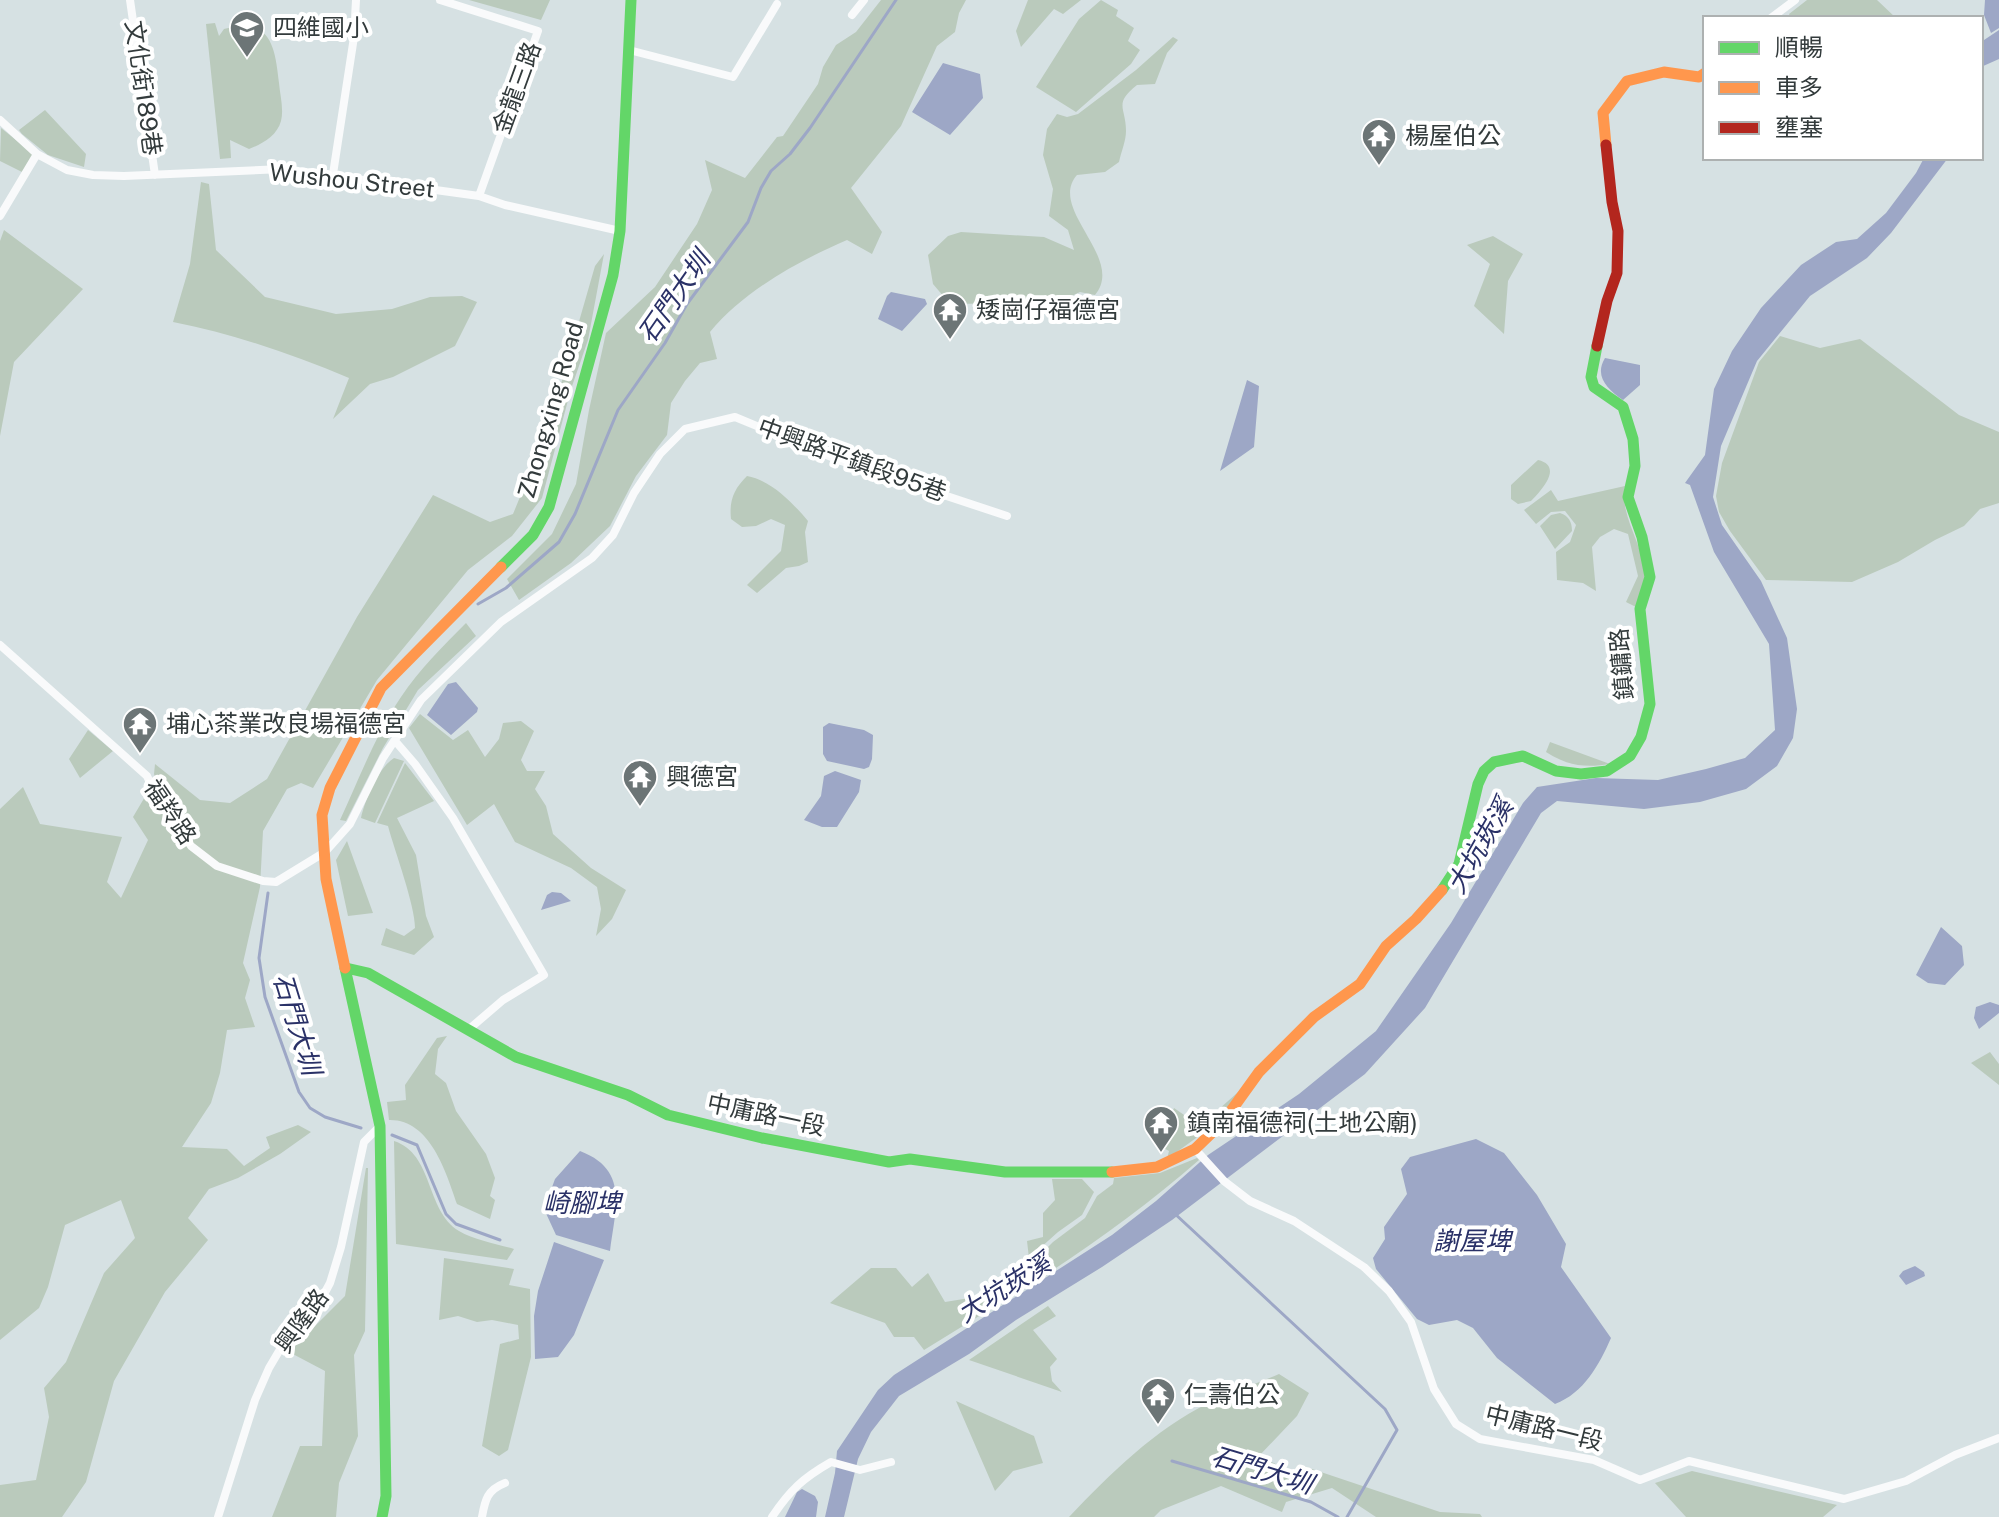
<svg xmlns="http://www.w3.org/2000/svg" width="1999" height="1517" font-family="'Public Sans','Noto Sans TC',sans-serif">
  <rect width="100%" height="100%" fill="#d6e1e3"/>
  <!-- green -->
  <path fill="#bacabc" d="M469,0h81l-9,20z
    M881,0h85l-7,13 -4,19 -18,14 -36,80 -50,62 31,44 -10,22 -25,-14c-49,21 -103,51 -137,92l7,27 -17,4 -15,18 -14,22 -4,32 -31,41 -26,50 -39,37 -52,37 -12,-21 45,-45 24,-50 13,-74 17,-77 49,-46 42,-63 15,-34 -7,-30 40,18 32,-41 6,-1 35,-52 5,-17 13,-22 20,-13z
    M1028,0h53l-18,14 -9,-5 -33,38 -5,-16z
    M1101,0l17,10 -2,6 18,12 -6,13 12,9 -9,14 -55,48 -40,-25 43,-68z
    M1807,0h70l19,18h-105l-2,-4z
    M215,23l4,13 5,-7c47,-13 51,18 55,54 1,12 5,26 2,38 -4,15 -19,23 -32,28l-19,-9 1,18 -11,1 -14,-135z
    M1173,37l5,3 -11,13 -12,31 -18,1c-24,19 -11,22 -11,46 0,10 -5,21 -7,31l-14,10 -28,3c-30,34 49,83 18,120l-15,-3 -36,17 -26,-6 -68,1 -17,-20 -5,-29 20,-19 13,-4 83,5 30,13 -6,-20 -19,-14 4,-27 -10,-34 4,-26 10,-15 10,3 11,-3 58,-44z
    M45,110l41,44 -2,13 -36,-12 -26,-21 -3,-4z
    M1,128l34,27 -13,17 -22,-11z
    M201,182l8,2 7,66 49,47 71,17 56,-5 38,-12 32,-1 15,6 -22,44 -62,31 -23,7 -37,35 16,-41c-57,-24 -115,-44 -176,-56l17,-58z
    M4,230l79,59 -69,73 -14,74v-195z
    M1493,236l30,18 -15,27 -4,53 -30,-28 16,-42 -23,-19z
    M604,254l-16,86 -17,49 -29,109 -30,38 -44,34 -91,110 -64,108 -12,-5 -14,6 -24,42 -3,56 -17,76 7,17 -5,18 10,29 -28,3 -7,43 -9,30 -29,44 45,2 17,17 26,-18 -4,-11 32,-12 13,7 -31,22 -42,24 -29,11 -21,29 20,22 -43,52 -51,89 -28,101 -24,35h-62v-32l36,-5 13,-63 -5,-29 22,-26 38,-89 31,-35 -14,-38 -56,25 -17,62 -9,21 -39,32v-531l23,-22 17,37 82,13 -15,45 14,16 27,-58 -15,-23 13,-22 15,-2 -7,-19 1,-10 45,36 30,3 37,-24 90,-162 76,-122 57,27 23,-8 35,-85 47,-163z
    M1780,336l40,12 40,-9 99,76 40,17v71l-19,6 -16,17 -29,14 -37,22 -46,20 -86,-2 -36,-49 -11,-19 -3,-16 6,-33 37,-101z
    M1538,460c26,6 3,31 -7,41l-13,3 -7,-5v-14z
    M747,476c24,4 46,27 61,45l-3,11 3,30 -9,4 -13,2 -29,25 -10,-8 34,-34 4,-26 -14,-6 -15,7 -14,1 -11,-8c-2,-19 3,-30 16,-43z
    M1625,486c-6,30 19,59 20,89 0,10 -6,23 -9,32l-10,-5 12,-26 -10,-42 -14,-5 -14,8 -8,10 4,44 -13,-8 -26,-3 -1,-28 14,-10 6,-17 -11,-14 -14,1 -15,12 -12,-14 27,-20 7,11z
    M1560,513c9,3 12,9 12,18l-17,18 -15,-23 11,-11z
    M466,623l10,13 -58,54 -35,58 -37,73 -6,-1c19,-41 36,-86 61,-123 18,-27 42,-51 65,-74z
    M420,714l33,26 15,-10 17,27 14,-18 4,-16 18,-2 13,10 -13,29 6,11h18l-10,18 11,17 7,28 38,34 35,22 -14,29 -16,17 5,-27 -4,-22 -26,-19 -56,-26 -21,-38 -27,21 -58,-97z
    M88,730l25,21 -33,27 -11,-19z
    M1550,742l60,22c-25,4 -42,2 -64,-12z
    M394,758l10,3 -29,62 -14,-5c4,-18 17,-50 33,-60z
    M405,763l29,38 -37,17 19,37 10,61 8,21 -20,18 -33,-10 5,-17 18,8 11,-8c0,-23 -20,-76 -27,-102l-11,-3z
    M347,841l26,72 -25,3 -12,-56z
    M447,1036l-9,13 -3,25 11,9 10,28 30,43 9,24 -5,18 5,4 -5,19 -33,-15c-11,-32 -27,-85 -68,-84l-2,-18 19,-2 -1,-15 32,-47z
    M1990,1052l9,12v21l-28,-22z
    M1246,1085l-25,35 -54,39 2,-8 -11,-6 16,-37 26,18z
    M394,1141c40,13 31,69 65,90 15,9 38,13 55,18l-7,11 -111,-16z
    M1197,1158l2,2c-55,48 -113,89 -175,129l-18,-4 15,-11 32,-32 32,-24 12,-22 16,-12 1,-6 46,-5z
    M366,1168h2l-3,163 -11,24 4,81 -19,47 -3,34h-64l28,-71h22l3,-75 -36,-19 56,-56z
    M1052,1179h30l12,13 -12,23 -24,17 -29,26 -2,-17 16,-4v-24l12,-13z
    M444,1258l70,11 -5,16 21,4 1,68 -23,93 -9,6 -17,-10 18,-102 19,-5 -1,-14 -26,-5 -15,2 -19,-6 -19,4z
    M871,1268h25l16,19 16,-14 17,29 37,-6 28,1 -86,53 -10,-13h-20l-9,-14 -55,-20z
    M1048,1306l8,10 -23,14 24,29 -7,8 2,14 10,11 -93,-32z
    M1279,1374l30,19 -12,23 -38,40 35,17 6,-8 140,47 40,2 2,3h-106l-44,-29 -46,14 -4,10 -61,-26 -60,24 -7,7h-85c41,-43 86,-88 140,-114 23,-11 47,-19 70,-29z
    M956,1401l78,35 9,27 -30,8 -18,20z
    M1692,1471l145,34 -14,12h-137l-31,-34z"/>
  <!-- water -->
  <path fill="#9da7c6" d="M1985,0h14v28l-8,5 -7,-18z
    M1999,30v29l-18,8v-25z
    M943,63l37,11 3,24 -33,37 -38,-23z
    M1924,158h24l-57,75 -24,25 -57,38 -53,65 -36,85 -8,51 9,28 39,56 26,57 10,71 -4,29 -16,28 -31,23 -46,13 -56,7 -87,-8 -16,12 -116,195 -60,66 -193,146 -70,47 -86,53 -47,34 -70,42 -28,36 -13,27 -14,58h-19l10,-44 2,-22 41,-61 16,-15 218,-140 44,-34 52,-46 91,-61 77,-63 75,-108 72,-120 14,-16 59,-9 62,2 48,-11 39,-11 30,-28 -6,-86 -55,-92 -24,-67 -5,-2 20,-28 9,-66 18,-38 29,-43 40,-43 35,-23 21,-3 29,-26 30,-40z
    M891,292l34,7 2,5 -25,27 -24,-12 9,-23z
    M1605,358l35,7v20l-17,15c-16,-11 -29,-24 -18,-42z
    M1247,380l12,6 -5,61 -34,24z
    M456,682l22,26 -1,4 -26,23 -24,-20 21,-31z
    M829,723l35,7 9,5 -1,24 -3,8 -5,2 -37,-8 -4,-7v-27z
    M835,771l26,9 -2,12 -22,35h-15l-18,-7 17,-24 3,-20z
    M552,892l9,1 10,8 -30,9 6,-15z
    M1941,927l21,19 2,19 -19,20 -17,-2 -12,-8z
    M1990,1002l9,3v8l-20,16 -5,-11 2,-11z
    M1476,1139l28,14 33,42 29,49 -5,23 50,71c-12,27 -27,55 -56,66l-58,-46 -24,-30 -16,-8 -28,5 -12,-6 -41,-50 -3,-11 12,-19 -1,-12 23,-33 -6,-25 9,-12z
    M580,1151c50,19 35,58 30,100l-54,-16 -12,-26 11,-30z
    M554,1242l50,18 -30,75 -16,22 -23,2 -1,-43 4,-25z
    M1915,1266l9,6 1,4 -19,9 -7,-9 4,-5z
    M802,1489l13,7 3,6 -2,15h-31l12,-25z"/>
  <g fill="none" stroke-linecap="round" stroke-linejoin="round">
    <!-- stream -->
    <path stroke="#9da7c6" stroke-width="3" d="M478,604l28,-16 53,-46 16,-28 43,-104 47,-67 22,-39 61,-82 13,-34 10,-17 19,-17 20,-26 86,-128
      M268,893l-9,65 6,39 34,95 11,16 15,9 36,11
      M392,1135l25,10 29,69 10,10 44,16
      M1174,1213l211,196 12,21 -50,87
      M1172,1461l139,41 27,15"/>
    <!-- street -->
    <path stroke="#f9fafb" stroke-width="8" d="M130,0l25,175
      M440,0l98,31 -59,165
      M852,15l12,-15
      M1771,18l24,-18
      M629,50l104,27 44,-73
      M0,120l37,34 30,16 26,5 31,1 159,-7 196,27 26,9 115,26
      M333,174l21,-137 2,-37
      M0,216l37,-62
      M0,645l147,131 9,20 35,50 26,20 46,15 13,1 49,-30 25,-28 33,-66 38,-58 80,-78 91,-64 21,-23 21,-42 26,-39 25,-25 50,-12 106,44 166,55
      M396,742l19,22 38,54 91,157 -41,25 -35,30
      M1195,1149l29,32 26,20 44,20 70,46 25,24 22,31 23,67 22,35 24,15 114,21 46,20 49,-19 155,38 62,-18 49,-26 44,-17
      M218,1517l37,-117 14,-32 13,-22 34,-37 14,-26 11,-36 23,-105 16,-16
      M482,1517c3,-17 5,-27 23,-34
      M772,1517c18,-27 31,-39 59,-55l29,8 31,-8"/>
    <!-- fast -->
    <path stroke="#63d668" stroke-width="11" d="M501,567l32,-32 16,-28 64,-232 7,-44 11,-231
      M1442,890l17,-26 19,-80 6,-13 10,-9 29,-6 33,15 25,3 26,-3 23,-15 11,-19 9,-33 -10,-95 10,-32 -8,-40 -14,-40 7,-31 -2,-27 -10,-32 -29,-20 -3,-10 6,-31
      M345,968l35,158 6,370 -4,21
      M346,968l22,5 148,84 112,38 40,20 94,23 127,24 21,-3 95,13h107"/>
    <!-- slow -->
    <path stroke="#ff974d" stroke-width="11" d="M1606,145l-3,-32 24,-32 37,-9 35,5 6,-4
      M345,968l-19,-89 -4,-64 8,-27 51,-100 120,-121
      M1112,1172l45,-5 38,-18 28,-27 36,-50 55,-55 46,-33 26,-38 30,-27 26,-29"/>
    <!-- jam -->
    <path stroke="#b3261e" stroke-width="11" d="M1597,346l10,-45 10,-28 1,-42 -6,-29 -6,-57"/>
  </g>
  <!-- icons -->
  <defs>
    <symbol id="school-pin" viewBox="-11 -11 22 30"><path d="M0 17L-7.5 6A9.5 9.5 0 1 1 7.5 6Z" fill="#6c7576" stroke="#fff"/><path d="M0-5L7-2L0 1L-7-2ZM-4 1L0 2.5L4 1V4Q0 6-4 4Z" fill="#fff"/></symbol>
    <symbol id="temple-pin" viewBox="-11 -11 22 30"><path d="M0 17L-7.5 6A9.5 9.5 0 1 1 7.5 6Z" fill="#6c7576" stroke="#fff"/><path d="M0-6L5-2H3V0L6.5 2.5H4V6H1.5V3h-3V6H-4V2.5H-6.5L-3 0V-2H-5Z" fill="#fff"/></symbol>
  </defs>
  <g fill-rule="evenodd">
    <use href="#school-pin" x="227" y="8" width="40" height="54"/>
    <use href="#temple-pin" x="1359" y="116" width="40" height="54"/>
    <use href="#temple-pin" x="930" y="290" width="40" height="54"/>
    <use href="#temple-pin" x="120" y="704" width="40" height="54"/>
    <use href="#temple-pin" x="620" y="757" width="40" height="54"/>
    <use href="#temple-pin" x="1141" y="1103" width="40" height="54"/>
    <use href="#temple-pin" x="1138" y="1375" width="40" height="54"/>
  </g>
  <g text-anchor="middle" stroke-width="8" stroke-linejoin="round" paint-order="stroke">
    <!-- poi labels -->
    <g font-size="24" fill="#333b3c" stroke="#fff" text-anchor="start">
      <text x="273" y="36">四維國小</text>
      <text x="1405" y="144">楊屋伯公</text>
      <text x="976" y="318">矮崗仔福德宮</text>
      <text x="166" y="732">埔心茶業改良場福德宮</text>
      <text x="666" y="785">興德宮</text>
      <text x="1187" y="1131">鎮南福德祠(土地公廟)</text>
      <text x="1184" y="1403">仁壽伯公</text>
    </g>
    <!-- street labels -->
    <g font-size="24" fill="#333b3c" stroke="#fff">
      <text transform="translate(143 88) rotate(82)" y="8">文化街189巷</text>
      <text transform="translate(517 88) rotate(-70)" y="8">金龍三路</text>
      <text transform="translate(352 181) rotate(6)" y="8">Wushou Street</text>
      <text transform="translate(551 410) rotate(-74)" y="8">Zhongxing Road</text>
      <text transform="translate(852 460) rotate(20)" y="8">中興路平鎮段95巷</text>
      <text transform="translate(1622 664) rotate(-95)" y="8">鎮鏞路</text>
      <text transform="translate(170 812) rotate(56)" y="8">福羚路</text>
      <text transform="translate(766 1115) rotate(12)" y="8">中庸路一段</text>
      <text transform="translate(302 1321) rotate(-54)" y="8">興隆路</text>
      <text transform="translate(1544 1428) rotate(14)" y="8">中庸路一段</text>
    </g>
    <!-- water labels -->
    <g font-size="26" font-style="italic" fill="#2a3167" stroke="#fff">
      <text transform="translate(674 297) rotate(-55)" y="9">石門大圳</text>
      <text transform="translate(1480 846) rotate(-60)" y="9">大坑崁溪</text>
      <text transform="translate(297 1024) rotate(73)" y="9">石門大圳</text>
      <text x="582" y="1212">崎腳埤</text>
      <text x="1472" y="1250">謝屋埤</text>
      <text transform="translate(1004 1288) rotate(-32)" y="9">大坑崁溪</text>
      <text transform="translate(1262 1470) rotate(17)" y="9">石門大圳</text>
    </g>
  </g>
  <!-- legend -->
  <rect x="1703" y="16" width="280" height="144" fill="#ffffff" stroke="#adb1b1" stroke-width="2"/>
  <rect x="1719" y="42" width="40" height="12" fill="#63d668" stroke="#adb1b1" stroke-width="2"/>
  <text x="1775" y="56" font-size="24" fill="#333b3c">順暢</text>
  <rect x="1719" y="82" width="40" height="12" fill="#ff974d" stroke="#adb1b1" stroke-width="2"/>
  <text x="1775" y="96" font-size="24" fill="#333b3c">車多</text>
  <rect x="1719" y="122" width="40" height="12" fill="#b3261e" stroke="#adb1b1" stroke-width="2"/>
  <text x="1775" y="136" font-size="24" fill="#333b3c">壅塞</text>
</svg>
